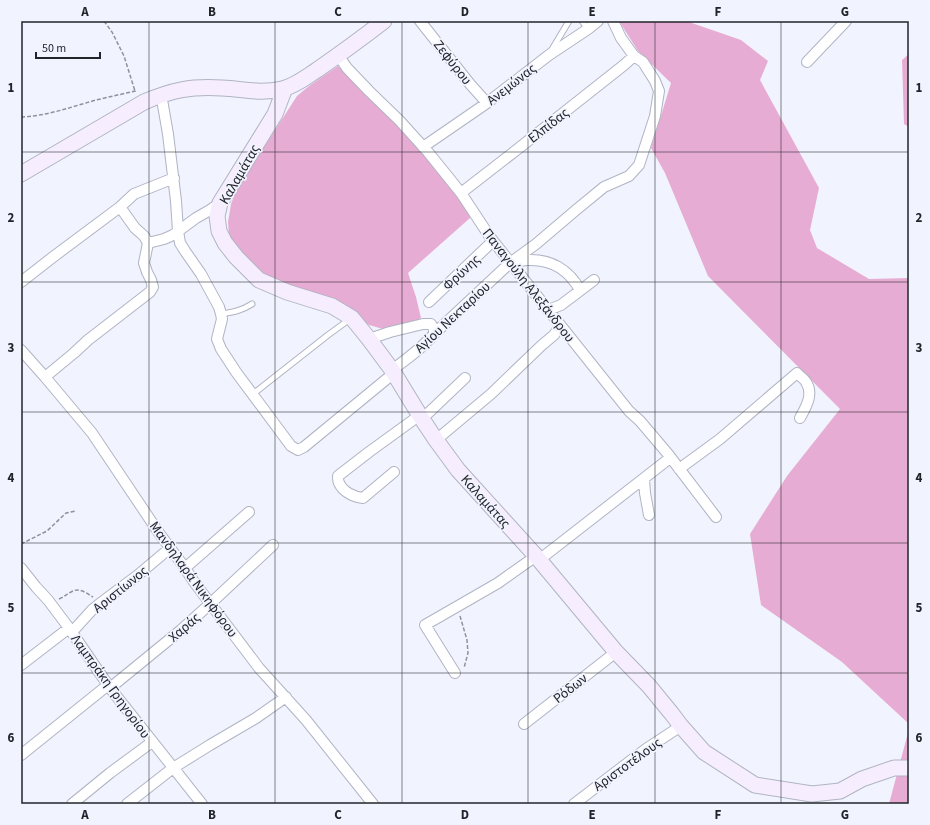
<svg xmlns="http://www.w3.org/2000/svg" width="930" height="825" font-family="'Source Sans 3',sans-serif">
  <rect width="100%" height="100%" fill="#f1f3fe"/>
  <!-- green -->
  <path fill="#e7acd3" d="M619,21h67l55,19 27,21 -8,19 59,108 -9,42 7,18 52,31 40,-1v446l-67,-62 -81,-57 -11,-71 37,-58 53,-67 -132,-133 -43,-103 -14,-25 20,-65 -33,-32z
    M909,54v73l-5,-3 -2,-64z
    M338,66l30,27 53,57 48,61 1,7 -62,55 8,24 5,21 -9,5 -29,6 -14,-4 -25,-20 -80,-28 -23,-23 -12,-18 -1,-14 3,-18 6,-15 60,-93 12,-10z
    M909,729v75h-20z"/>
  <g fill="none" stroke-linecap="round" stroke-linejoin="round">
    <defs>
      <path id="lane" d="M582,21l6,8
        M551,51l18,-30
        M221,314c12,-2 20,-3 31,-10
        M253,394l75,-59 22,-16"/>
      <path id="street" d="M420,21l50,63 17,19
        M338,55l9,13 22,23 30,29 29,32 33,41 29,44 139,174 11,10 28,33 48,63
        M807,62l39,-41
        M161,94l7,40 8,67 2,30 2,12 5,8 16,23 18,33 2,7 1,5 -5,20 4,10 15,23 55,74 7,4 6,-3 90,-74
        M423,147l64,-44 62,-48 39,-26 10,-8
        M461,193l58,-45 105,-83 10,-9
        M148,243l16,-4 9,-4 23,-17 14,-8 10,-7
        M512,262c6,0 11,-2 16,-2 23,-1 41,10 52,30
        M21,282l32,-25 67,-50
        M429,302l64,-61
        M548,310l13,-5 33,-25
        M369,339l21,-7 33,-8h8l3,5v5
        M21,350l24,27 47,56 67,100 26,35 9,14 65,86 47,52 67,84
        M392,370c15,-11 30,-22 42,-36l76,-71 26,-19 40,-34 28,-23 25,-11 10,-11 16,-49 4,-25 -4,-10 -12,-19 -9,-6 -13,-18 -8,-17
        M45,377l29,-24 14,-13 62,-48 3,-5 -2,-7 -4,-8 -3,-9 4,-20 -4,-7 -9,-8 -15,-21 14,-13 40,-16
        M422,419l43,-41
        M436,440l55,-46 51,-49 12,-10 6,-9
        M679,469l41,-30 77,-66c2,3 7,5 9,9 8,12 0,25 -6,36
        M394,472l-31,26c-9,-1 -20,-6 -24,-15 -1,-2 -1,-4 -1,-7l31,-24 51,-37
        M644,479l1,14 4,22
        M539,560l131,-102
        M21,568l15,19 12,13 21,28 41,60 92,116
        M185,568l64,-56
        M72,632l20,-22 10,-8 36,-27 32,-27
        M21,665l48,-37
        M455,673l-30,-48 73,-42 38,-27
        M110,688l71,-58 29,-26 63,-59
        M524,724l92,-72
        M21,755l87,-70
        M72,804l38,-31 42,-31
        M127,804l46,-36 37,-23 46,-27 30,-21
        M574,804l72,-55 35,-23"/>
      <path id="secondary" d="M285,88l-10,26 -55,89 -3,13 2,15 6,12 11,14 23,23 28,12 45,14 20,12 17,21 23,31 30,49 14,21 22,30 78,86 80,96 33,34 23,28 9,12 23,26 51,33 57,9 28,-3 22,-12 32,-11h15
        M21,174l123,-72c28,-12 47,-16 78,-14 22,1 37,6 60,1 13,-3 24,-12 35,-19 23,-16 45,-32 67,-49"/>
    </defs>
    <!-- lane casing -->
    <use href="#lane" stroke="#b0b4c4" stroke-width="7"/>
    <!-- street casing -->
    <use href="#street" stroke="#b0b4c4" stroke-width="12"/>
    <!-- secondary casing -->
    <use href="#secondary" stroke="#b0b4c4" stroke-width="17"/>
    <!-- path -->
    <path stroke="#90929a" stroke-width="1.5" stroke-dasharray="4 2" stroke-linecap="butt" d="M104,21l8,11 12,24 11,35
      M21,117c26,-1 50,-10 75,-17 13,-3 26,-6 39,-9l1,2
      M21,544l26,-13 19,-18 10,-2
      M59,599c5,-2 8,-5 12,-7 8,-5 15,1 22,5
      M460,616l7,24 1,13 -4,15"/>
    <!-- lane -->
    <use href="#lane" stroke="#fff" stroke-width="5"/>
    <!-- street -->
    <use href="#street" stroke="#fff" stroke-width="10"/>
    <!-- secondary -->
    <use href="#secondary" stroke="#f6eefe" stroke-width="15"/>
  </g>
  <!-- grid -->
  <path fill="none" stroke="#22242a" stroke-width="1" stroke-opacity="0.55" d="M149,21v783M275,21v783M402,21v783M528,21v783M655,21v783M781,21v783M21,152h888M21,282h888M21,412h888M21,543h888M21,673h888"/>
  <g text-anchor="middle" stroke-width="3.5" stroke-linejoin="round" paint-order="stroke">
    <!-- street labels -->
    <g font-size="14" fill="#22242a" stroke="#f1f3fe">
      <text transform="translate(453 62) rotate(52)" y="5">Ζεφύρου</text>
      <text transform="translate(511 84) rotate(-38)" y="5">Ανεμώνας</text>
      <text transform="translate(548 125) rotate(-38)" y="5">Ελπίδας</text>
      <text transform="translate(239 174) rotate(-60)" y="5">Καλαμάτας</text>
      <text transform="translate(461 272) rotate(-43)" y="5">Φρύνης</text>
      <text transform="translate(529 285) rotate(52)" y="5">Παναγούλη Αλεξάνδρου</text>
      <text transform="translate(452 317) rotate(-43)" y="5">Αγίου Νεκταρίου</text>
      <text transform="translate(486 501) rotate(48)" y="5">Καλαμάτας</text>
      <text transform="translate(194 579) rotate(54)" y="5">Μανδηλαρά Νικηφόρου</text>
      <text transform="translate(120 589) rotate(-39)" y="5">Αριστίωνος</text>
      <text transform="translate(184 627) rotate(-41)" y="5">Χαράς</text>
      <text transform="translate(111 686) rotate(54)" y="5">Λαμπράκη Γρηγορίου</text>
      <text transform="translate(570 688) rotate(-38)" y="5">Ρόδων</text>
      <text transform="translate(627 764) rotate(-36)" y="5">Αριστοτέλους</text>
    </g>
  </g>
  <!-- border -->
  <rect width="930" height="825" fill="none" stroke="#f1f3fe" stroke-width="44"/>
  <!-- scale -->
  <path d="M36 52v6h64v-6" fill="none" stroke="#22242a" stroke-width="2"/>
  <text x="42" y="52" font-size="12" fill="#22242a" stroke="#f1f3fe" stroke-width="3" paint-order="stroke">50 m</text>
  <rect x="22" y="22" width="886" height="781" fill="none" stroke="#22242a" stroke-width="1.5"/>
  <g font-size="13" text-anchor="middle" font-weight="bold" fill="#22242a">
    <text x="85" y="16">A</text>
    <text x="212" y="16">B</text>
    <text x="338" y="16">C</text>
    <text x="465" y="16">D</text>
    <text x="592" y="16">E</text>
    <text x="718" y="16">F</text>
    <text x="845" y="16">G</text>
    <text x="11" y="92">1</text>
    <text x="919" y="92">1</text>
    <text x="11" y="222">2</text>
    <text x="919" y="222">2</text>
    <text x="11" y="352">3</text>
    <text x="919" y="352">3</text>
    <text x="11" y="482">4</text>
    <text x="919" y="482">4</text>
    <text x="11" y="612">5</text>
    <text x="919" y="612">5</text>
    <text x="11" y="742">6</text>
    <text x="919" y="742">6</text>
    <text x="85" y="819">A</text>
    <text x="212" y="819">B</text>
    <text x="338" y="819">C</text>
    <text x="465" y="819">D</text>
    <text x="592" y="819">E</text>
    <text x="718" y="819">F</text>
    <text x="845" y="819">G</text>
  </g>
</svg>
